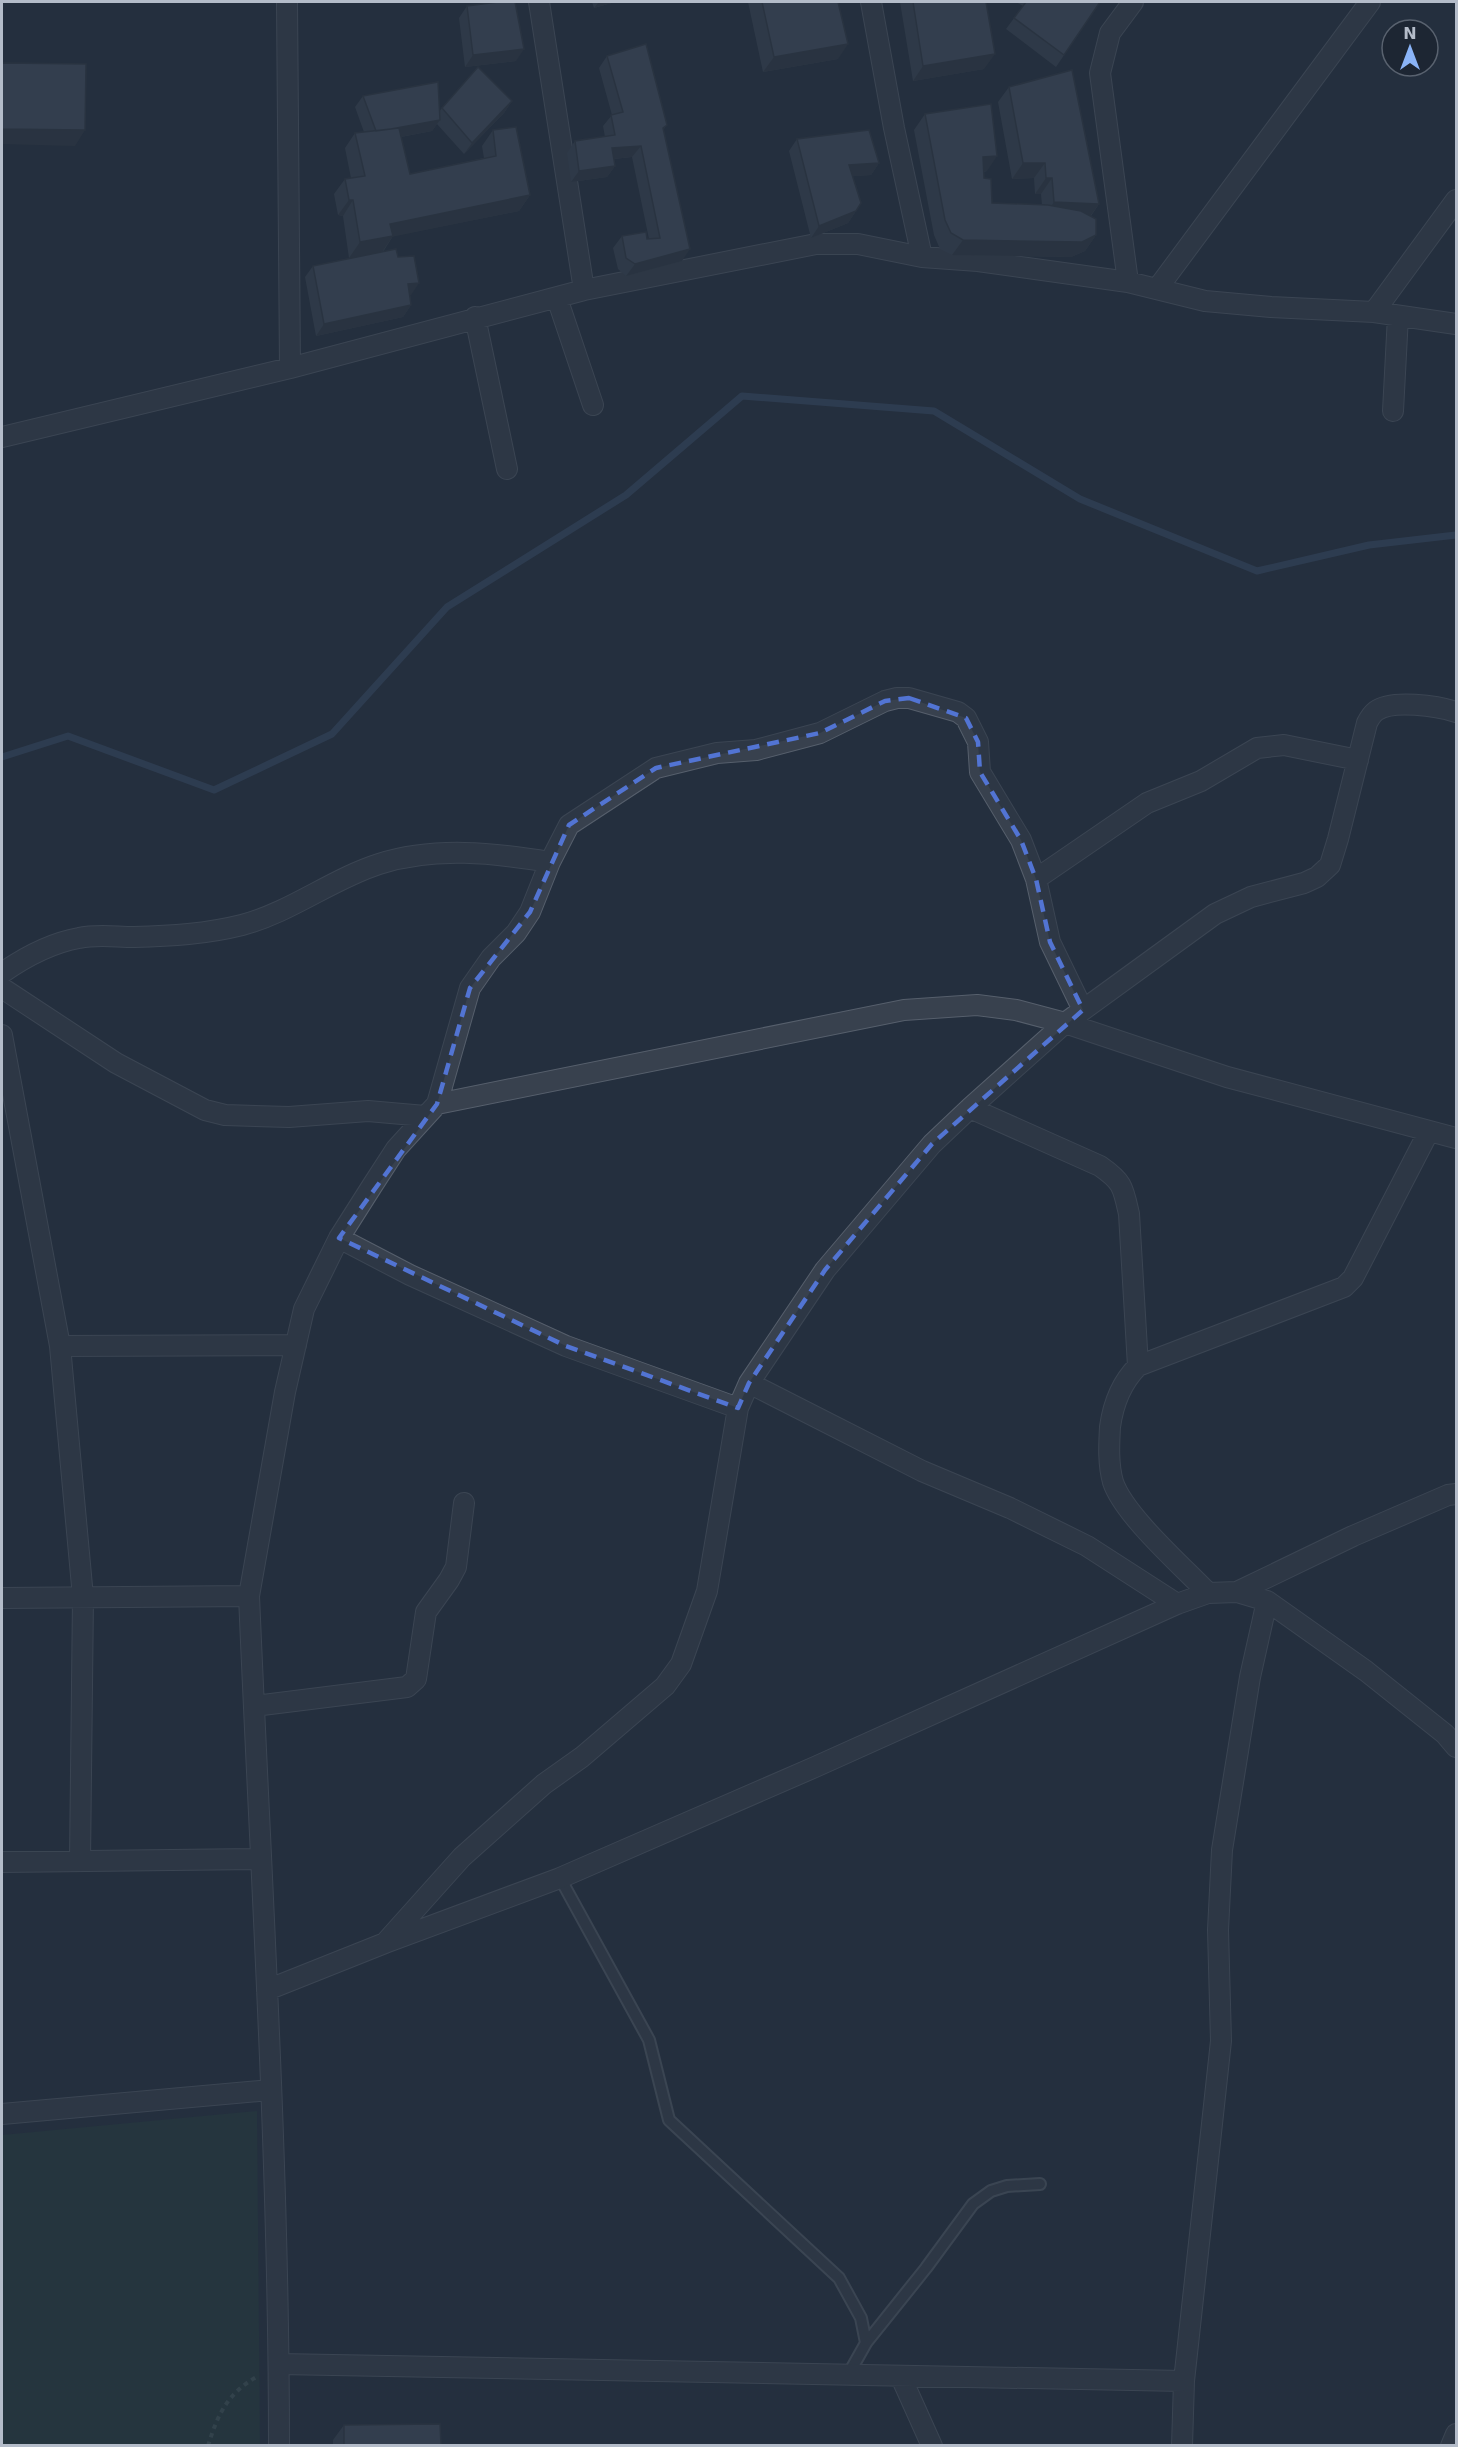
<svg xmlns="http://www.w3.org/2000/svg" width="1458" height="2447" font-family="'DejaVu Sans',sans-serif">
  <rect width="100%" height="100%" fill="#242f3e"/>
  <!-- green -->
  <path fill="#263c3f" d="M257,2111l3,334h-258v-310z"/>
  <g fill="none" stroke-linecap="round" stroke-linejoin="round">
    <!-- stream -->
    <path stroke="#394c67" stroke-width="7" d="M2,757l66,-21 146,54 118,-56 115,-127 179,-112 116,-99 192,15 146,88 177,72 112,-26 87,-10"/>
    <defs>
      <path id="service" d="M560,1878l89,162 20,80 170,158 22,40 5,25
        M848,2375l18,-32 60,-75 47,-64 18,-13 16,-5 33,-2"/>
      <path id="minor" d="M287,2l3,366
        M539,2l45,288
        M871,2l23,126 28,129
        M1128,282l-28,-209 10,-40 23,-31
        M1157,289l213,-287
        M557,298l36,107
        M1374,312l82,-112
        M475,317l32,152
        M1393,411l5,-95
        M2,437l288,-69 294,-78 232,-46h42l64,13 56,4 150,21 77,19 66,6 103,5 82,12
        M1036,879l111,-76 54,-22 56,-33 27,-3 74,15
        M2,973c23,-16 49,-30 77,-35 18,-4 37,-1 55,-1 37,-1 72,-3 108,-12 49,-13 90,-46 137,-61 56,-18 115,-11 171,-2
        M2,988l114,75 89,47 20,5 64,2 79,-6 57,5
        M2,1035l58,311 23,251 -3,264
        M437,1104l33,-116 21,-30 25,-25 14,-21 20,-50 19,-37 87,-57 61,-15 39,-3 64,-17 65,-32 12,-3h12l49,14 8,6 12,24 2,30 41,68 15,39 14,63 33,68
        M970,1108l130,58c23,16 23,21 29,48l9,152
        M339,1238l71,37 156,71 172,62
        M60,1346l236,-1
        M749,1383l173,88 88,37 77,38 90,58
        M1237,1592l116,-56 95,-41 8,-1
        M1208,1593c-26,-27 -84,-78 -95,-111 -5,-18 -4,-37 -3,-55 3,-22 12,-45 28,-61l206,-79 9,-9 76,-147
        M249,1596l36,-204 19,-83 35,-71 33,-52 24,-37 41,-45 467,-94 73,-5 39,5 49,13 162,54 229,61
        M2,1598l247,-2c12,283 30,566 30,850
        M254,1706l153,-19 9,-8 10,-67 23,-32 7,-13 8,-64
        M2,1862l259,-3
        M385,1943l77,-86 82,-73 38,-27 83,-71 16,-22 26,-73 31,-183 11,-25 76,-113 107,-126 38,-36 95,-85 150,-109 36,-17 53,-14 13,-6 13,-12 8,-26 29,-116c2,-4 5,-9 9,-12 16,-12 62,-5 80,1
        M267,1990l118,-47 175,-65 255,-111 362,-163 31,-11 29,-1 30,9 99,70 79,63 11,13
        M2,2114l268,-24
        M279,2364l905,17
        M901,2377l31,69
        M1182,2446l2,-65 37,-340 -3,-111 4,-80 28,-173 17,-76
        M1451,2446l5,-12"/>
    </defs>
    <!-- service casing -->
    <use href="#service" stroke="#565f6c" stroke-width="14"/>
    <!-- minor casing -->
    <use href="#minor" stroke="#565f6c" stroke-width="22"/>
    <!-- path -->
    <path stroke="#44595c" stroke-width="4" stroke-dasharray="4.5 4.5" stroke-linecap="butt" d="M208,2446c10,-33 20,-53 50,-70"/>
    <!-- service -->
    <use href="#service" stroke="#38414e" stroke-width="10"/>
    <!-- minor -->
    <use href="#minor" stroke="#38414e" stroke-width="20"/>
  </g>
  <!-- wall -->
  <path fill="#3b4654" d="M592,2h23l-21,6z
    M748,2h90v57l-75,13z
    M900,2h86l-2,67 -71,12z
    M1016,2h84l-44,65 -50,-38 17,-23z
    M467,6l49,55 -51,6 -6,-49z
    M607,56l60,69 -4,5 19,131 -56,15 -8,-7 -5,-21 9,-12 27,3 -17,-82 -18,2 1,7 -8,11 -36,5 -4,-29 8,-12 30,-4 -2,-11 9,-11 -13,-47z
    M1009,87l90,117 -8,12 5,19 -11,16 -14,6 -119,-2 -12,-6 -6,-14 -20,-105 11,-16 62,57 -3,1v6l8,25 50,2 -1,-11h-6l-1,-16 -22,1 -14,-77z
    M363,96l76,16 3,-4 70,-7 -8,12 -40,41 -27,-30 -5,7 -31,6 9,37 74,-16 -2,-12 11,-16 37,65 -11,16 -126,25 -10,16 28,43h-1l1,10 -8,12 -87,19 -11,-59 8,-11 62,-13 -26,5 -6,-42 -5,-1 -4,-21 11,-15 6,-1 -6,-30 10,-15 9,-1 -9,-25z
    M797,139l82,24 -8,12 -18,1 3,35 -8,12 -37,15 -22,-87z
    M344,2425l97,20h-108v-5z"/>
  <!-- shaded-wall -->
  <path fill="#303945" d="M599,2h16l-21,6z
    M848,44l-10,15 -75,13 11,-15z
    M524,49l-8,12 -51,6 8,-12z
    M995,54l-11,15 -71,12 10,-15z
    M512,101l-8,12 -40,41 8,-11z
    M440,120l-8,11 -64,12 8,-11z
    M2,129l83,1 -10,16 -73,-2z
    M641,146l-9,11 -29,3 9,-12z
    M997,156l-10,15 -15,2 11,-16z
    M879,163l-8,12 -30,2 8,-12z
    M1023,163h22l-11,15 -22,1z
    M615,166l-8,11 -36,5 8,-11z
    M1046,178h6l-11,16h-6z
    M530,195l-11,16 -133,27 7,-2 -11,16 -33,6 11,-16 30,-18z
    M349,200h4l-10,16 -5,-1z
    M1054,202l45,2 -11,15 -45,-1z
    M856,211l-8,12 -37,15 8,-12z
    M1096,235l-11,16 -14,6 -119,-2 11,-15z
    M690,249l-8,12 -56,15 9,-12z
    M419,283l-8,12 -11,1 8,-12z
    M411,305l-8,12 -87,19 8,-12z"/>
  <!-- building -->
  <path fill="#455162" stroke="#303945" stroke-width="1.5" d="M498,2h17l9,47 -51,6 -6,-49z
    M762,2h76l10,42 -74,13z
    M913,2h73l9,52 -72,12z
    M1026,2h74l-36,53 -50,-37z
    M646,44l21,81 -4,3 27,121 -55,15 -9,-6 -4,-22 24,-4 1,7 13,-1 -19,-92 -29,2 3,18 -36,5 -4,-30 40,-6 -4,-20 12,-3 -16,-56z
    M2,63l84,1 -1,66 -83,-1z
    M478,67l34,34 -40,42 -30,-35z
    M1072,70l27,134 -45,-2 -2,-24h-6l-1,-15h-22l-14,-76z
    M438,82l2,38 -49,9 -15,2 -13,-35z
    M991,104l6,52 -14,1 1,21 7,1 1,24 56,2 33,6 15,8v16l-14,7 -119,-2 -12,-7 -6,-13 -20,-106z
    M516,127l14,68 -140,29 3,12 -33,6 -7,-42h-4l-4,-21 20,-3 -10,-43 44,-5 11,46 86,-18 -3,-26z
    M869,130l10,33 -30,2 12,38 -5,8 -37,15 -22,-87z
    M396,249l2,8 16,-1 5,27 -11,1 3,21 -87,19 -11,-58z
    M440,2424l1,21h-97v-20z"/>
  <!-- marked area -->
  <path d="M0 0H1458V2447H0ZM909,698l57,20 12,24 2,30 41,68 15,39 14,63 33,68 -151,134 -107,126 -76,113 -11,25 -172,-62 -227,-108 98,-134 33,-116 60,-76 39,-87 87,-57 164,-35 65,-32z" fill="#242f3e" fill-opacity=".55" fill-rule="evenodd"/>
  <path fill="none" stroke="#5274d3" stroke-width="4.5" stroke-dasharray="12 8" stroke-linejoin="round" d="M909,698l57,20 12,24 2,30 41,68 15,39 14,63 33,68 -151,134 -107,126 -76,113 -11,25 -172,-62 -227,-108 98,-134 33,-116 60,-76 39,-87 87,-57 164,-35 65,-32z"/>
  <!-- border -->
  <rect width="1458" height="2447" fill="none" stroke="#b4bcc9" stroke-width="6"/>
  <!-- north arrow -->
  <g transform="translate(1410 48)"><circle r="28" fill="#1d2633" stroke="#59626f" stroke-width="1.5"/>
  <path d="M0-4.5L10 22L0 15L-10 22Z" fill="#8ab4f8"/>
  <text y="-9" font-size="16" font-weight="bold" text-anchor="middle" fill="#b4bcc9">N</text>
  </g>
</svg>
